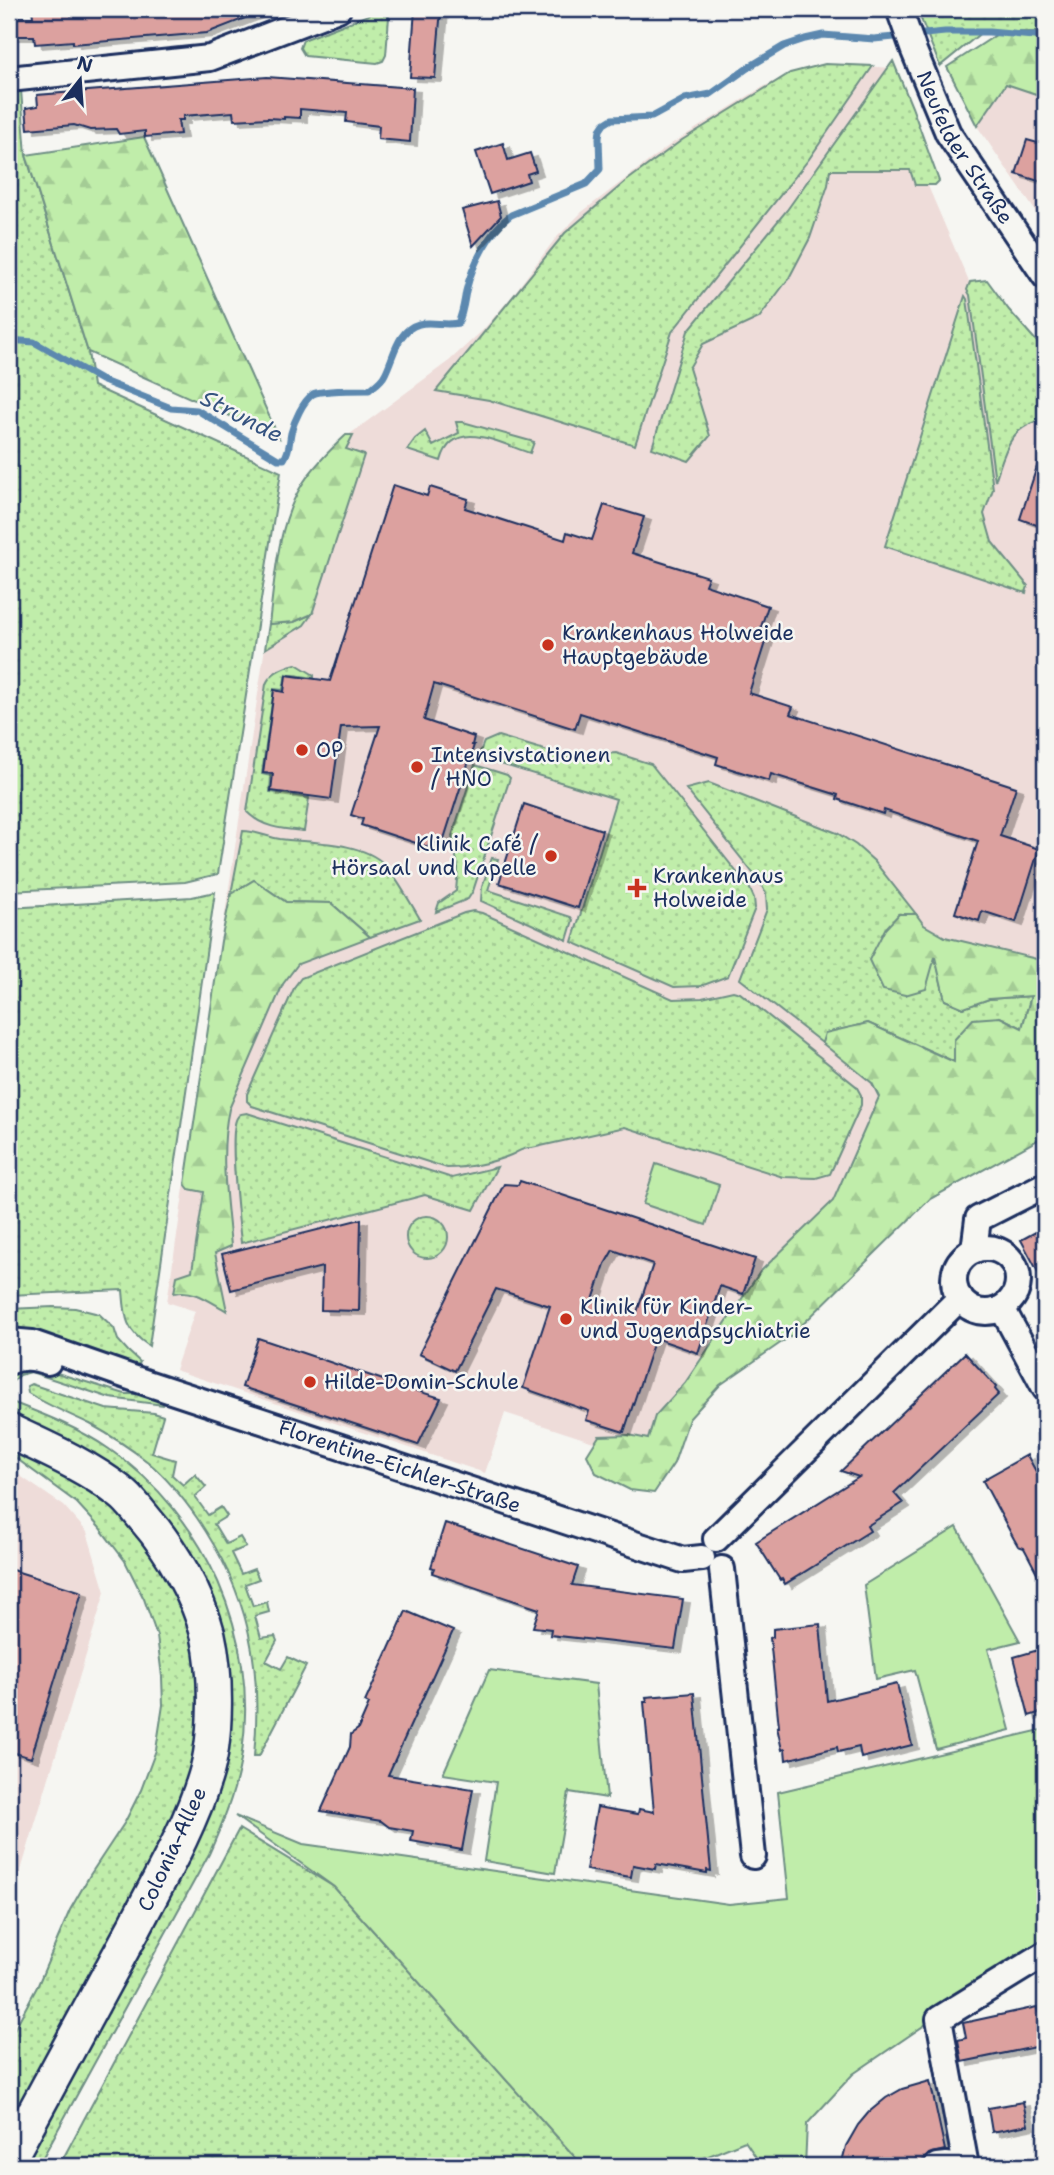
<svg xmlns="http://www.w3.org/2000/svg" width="1054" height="2175" font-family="'Shantell Sans',sans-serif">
  <defs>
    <pattern id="grass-dots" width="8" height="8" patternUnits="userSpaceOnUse" patternTransform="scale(1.75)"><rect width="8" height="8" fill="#c0edaa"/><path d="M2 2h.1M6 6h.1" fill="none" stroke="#a4cc95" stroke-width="1.8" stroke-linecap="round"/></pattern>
    <pattern id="forest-firs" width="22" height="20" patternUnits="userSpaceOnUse" patternTransform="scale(1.75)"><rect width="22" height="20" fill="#c0edaa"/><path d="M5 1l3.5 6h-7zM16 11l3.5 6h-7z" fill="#a4cc95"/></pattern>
    <filter id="shadow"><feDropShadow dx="7" dy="4" stdDeviation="0" flood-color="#0004"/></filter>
  </defs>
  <rect width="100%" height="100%" fill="#f6f6f2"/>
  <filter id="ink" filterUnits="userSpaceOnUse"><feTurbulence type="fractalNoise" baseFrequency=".0143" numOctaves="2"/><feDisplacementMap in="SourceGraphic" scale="14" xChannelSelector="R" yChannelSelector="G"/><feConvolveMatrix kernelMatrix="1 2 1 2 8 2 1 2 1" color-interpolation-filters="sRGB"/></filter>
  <g filter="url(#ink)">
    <!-- built -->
    <path fill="#eedcd9" d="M833,64l60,4 33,100 2,18 41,96 18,-2 22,30 36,41v765l-144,100 -183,169 -70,81 -33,-17 -110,-36 -20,60 -310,-103 20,-59 -28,-9 111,-742 7,-33 7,-23 12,-22 31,-37 114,-84 34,-31 29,-34 43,-57 27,-27 89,-68 90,-56 35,-17z
      M1006,84l39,13v128l-68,-99z
      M9,1460l2,2 -1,7 54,37 23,26 18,60 -96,318z"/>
    <!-- grass -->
    <path fill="url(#grass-dots)" stroke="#6e8e84" stroke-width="2" d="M917,9h128v23h-63l-42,34z
      M384,11l5,6 -3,38 -3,6 -6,2 -72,-7 -5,-8 3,-8 73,-28z
      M893,61l19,46 27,74 -4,4h-20l-5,-15h-80l-2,15 -18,53 -21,40 -30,40 -56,26 -14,24 21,68 -21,25 -37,-13 36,-117 99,-121z
      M825,64l48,2 -64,93 -137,173 -37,113 -146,-45 -53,-9 129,-158 60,-51 57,-42 108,-67z
      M9,90h12l5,65 62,197 5,34 188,86 -63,402 -33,8 -176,9z
      M987,280l22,30 36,41v69c-36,5 -40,32 -50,61l-25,-186 -3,-5 3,-8z
      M965,296l2,3 26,190 -9,25 8,28 36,44 -2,7 -141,-47z
      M456,422h7l71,20 -4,11c-29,-9 -77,-37 -89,8l-34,-11 8,-11 10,-8 8,15 26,-13z
      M312,614l-8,11 -39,24 4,-25 25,-2z
      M296,664l18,11v3l-28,-4 -3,16 -9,-1 -12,85 9,2 -1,16 39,6 -5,33c-22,-2 -41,-3 -57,-19l19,-128c5,-12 17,-17 30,-20z
      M498,736l70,21 48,-4 35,11 99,125 4,9 1,10 -27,68 -27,10 -27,1 -102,-45 44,-143 -138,-42 6,-15z
      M475,765l32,10 3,3 -37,113 -5,8 -32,13 3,-9 17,-12 2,-23 -6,-32z
      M709,783l128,50 19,12 18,16 42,53h-17l36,41 10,45 18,8 26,-9 42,-3 -9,32 -22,-11 -45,45 -87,-39 -42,10 -4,10 -82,-64 27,-70 -1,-15 -6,-12 -74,-93z
      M243,831c13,0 24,6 37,8 31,4 81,2 104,25 12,12 27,40 36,55l-50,18 -39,-34 -45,-1 -32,-22 -23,14z
      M492,858l6,1 -10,31 83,27 2,3 -6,20 -86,-39 1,-14z
      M215,892l-66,454c-24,-16 -24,-29 -26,-56l-114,5v-387l183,-11z
      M473,911l9,2 191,86 29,-1 31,-7 7,2 116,93 5,9v10l-31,69 -14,4 -33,-1 -158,-50 -93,21c-10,-1 -13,4 -21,7 -19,8 -44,13 -64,13l-195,-62 -5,-5v-7l48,-108 6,-8 163,-65z
      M247,1113l205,65 45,-11 -23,43 -49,-15 -184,48c-2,-22 -13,-110 -4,-125 3,-5 4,-4 10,-5z
      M406 1237a21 21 0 1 1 42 0a21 21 0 1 1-42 0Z
      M53,1307l22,1 24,6 15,14 4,12 10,11 12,11 -1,2 -5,2 -125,-33v-24z
      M31,1365l94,29h20l22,4 -4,7 -53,-7 -79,-26 -11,3 -8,7 -3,-2v-8z
      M31,1384l75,25 48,4 9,3 -11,37 23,7 -3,15 11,10 12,-11 11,13 -11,10 13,18 13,-8 6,9 -13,8 12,20 14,-7 6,10 -15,6 10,21 13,-5 5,10 -14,5 8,22 14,-4 2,10 -14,4 6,22 14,-2 2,5 -11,20 15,8 7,-12 18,9 -47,90h-5c9,-91 -5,-162 -57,-238 -14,-20 -30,-40 -49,-56 -18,-14 -38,-27 -58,-38 -21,-10 -43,-19 -62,-31l-1,-7z
      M9,1401c34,13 70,27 100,48 97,66 150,188 133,304 -5,35 -18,68 -33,101l-171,312h-18l188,-353 -14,-248 -185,-149z
      M11,1446l92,51 33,31 44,71 17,55 5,35 -12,101 -181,349v-100l29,-54 32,-75 20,-35 35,-53 16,-32 15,-40 7,-45 -1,-28 -5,-41 -13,-37 -19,-38 -26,-34 -22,-24 -68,-50z
      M239,1829l95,58 249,279h-524z"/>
    <!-- forest -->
    <path fill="url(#forest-firs)" stroke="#6e8e84" stroke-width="2" d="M1040,33l5,1v63l-39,-13 -29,42 -30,-59 49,-32z
      M144,137l135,301 -191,-86 -62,-197z
      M346,435h7l-7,14 18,6 -52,159 -18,8 -25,2c6,-46 8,-100 34,-141 11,-17 28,-34 43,-48z
      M254,880l32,22 45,1 39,34 -72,27 -15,20 -54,125c-10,44 -2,92 2,137l-16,7 12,58c-17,-9 -33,-23 -53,-18l3,-17 15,-5 12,-79 -15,-3 -4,-5 36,-243 10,-47z
      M899,914h17l8,11 21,12 100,24v175l-115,63 -138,136 -72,50 -31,34 -15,44 -20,30 -24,-3 -34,-17 -9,-18 12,-19 30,-1 19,4 7,-23 30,-33 75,-111 73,-71 46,-104 -7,-14 -50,-40 3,-10 43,-10 86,39v-22l19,-21 27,-2 22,11 9,-32 -42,3 -25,9 -19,-8 -10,-43 -9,32 -21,6 -22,-5 -14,-30 16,-31z"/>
    <!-- park -->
    <path fill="#c0edaa" stroke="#6e8e84" stroke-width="2" d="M656,1164l63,21 -13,40 -63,-21z
      M957,1527l63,114 -32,8 22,81 -74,19 -21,-79 -39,9 -12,-94z
      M489,1670l107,14 11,114 -38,-6 -14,81 -71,-12 12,-79 -53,-8z
      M1045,1729v214l-192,131 -46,50 -2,42h-43l-17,-25 -61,25h-101l-249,-279 -99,-71 68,28 426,60 60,-6 -11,-106z"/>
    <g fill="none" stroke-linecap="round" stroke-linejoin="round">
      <!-- stream -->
      <path stroke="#5b88af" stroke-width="7" d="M9,340l25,2 67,38 70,28 26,2 81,49h6c6,-9 5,-16 7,-26 3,-12 12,-32 22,-39 8,-4 45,-4 56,-4 6,-5 13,-9 16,-16 9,-17 12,-44 34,-50 12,-3 27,2 39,-1 5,-10 6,-21 8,-32 6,-26 24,-61 45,-76l75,-31 14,-15 -1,-31 1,-8 4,-6 8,-5 40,-2 33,-18 26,-5 38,-27 35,-21 21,-7 18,-4 51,4 71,-7h44l56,5"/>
    </g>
    <!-- building -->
    <path fill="#dca19f" stroke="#1b2f5e" stroke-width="2" fill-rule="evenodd" filter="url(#shadow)" d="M32,9h39v7l27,-2 1,2 32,-2v-5l135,1 -59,23 -134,11v-3l-38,3 -1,-8h-25v-19h24z
      M415,9h26l-6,69 -25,-1z
      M267,77l146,11 -3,54 -32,-3 1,-13 -33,-4 1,-9 -47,-4v9l-16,-1v2l-16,-1 -34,2 -1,-8 -50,4v4h-5l2,14 -35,3v-6l-26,3 -3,-5 -26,1 -16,-5 -46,4 -2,-21 12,-2 -1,-11z
      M1027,140l18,5v38l-29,-9z
      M503,143l5,17 22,-7 6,18 -9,3 2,7 -39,13 -14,-42z
      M497,201l4,15 -28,30 -11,-36z
      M1042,451h3v77l-25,-9z
      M393,485l34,11 3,-9 38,12 -3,9 100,32 2,-8 25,8 12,-35 40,12 -12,36 76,24 -3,8 63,21 -10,30 8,3 -17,54 44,14 -3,7 226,73 -16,49 39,13 -23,73 -34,-11 -3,10 -24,-8 23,-72 -94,-31 -1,4 -46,-15 1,-4 -67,-21 -2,7 -53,-17 2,-7 -138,-44 -5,16 -141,-45 -10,36 50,17 -2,8h2l-32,100 -12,-4 -2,6 -67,-22 2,-6 -12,-4 29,-89 -39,1 -10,72 -60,-8 2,-17 -10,-1 11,-83 10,2 2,-17 44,6z
      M524,804l78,26 -24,78 -79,-25z
      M520,1181l235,78 -12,35 -23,-8 -22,67 -43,-15 -31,94 -38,-12 3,-9 -66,-23 27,-82 -54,-17 -41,82 -36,-17 85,-170 14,1zM613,1250l40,14 -17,51 -43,-15 12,-36z
      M361,1219l-2,92 -38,-1 1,-43 -91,23 -9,-36z
      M1045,1227v58l-24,-45z
      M258,1338l143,48 40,12 -23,47 -176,-58z
      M965,1353l31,34 -1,2 4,5 -105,99 9,10 -36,23 3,5 -85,53 -3,-5 -2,1 -24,-38 103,-65 -18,-6z
      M1027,1455l18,33v100l-21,-40 -6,-2 -4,-7 -31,-58 4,-2 -1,-1z
      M445,1523l133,44 -6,18 111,14 -8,50 -125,-14 1,-6 -18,-2 6,-18 -107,-36 2,-5 -3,-1z
      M9,1569l73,23 -51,166 -22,-7z
      M406,1611l47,20 -65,144 85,14 -11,61 -51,-9 2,-10 -24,-4 -8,-6 -60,-10 29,-64 1,-13 7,-5 11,-25 -4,-2z
      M820,1624l7,77 70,-17 15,61 -51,13 -2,-11 -21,5 -1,-5 -51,13 -1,-11 -3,1 -5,-23h2l-9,-89 3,-1v-8z
      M1045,1648v63l-16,5 -15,-59z
      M694,1693l17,178 -4,-1v3l-51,-9 -1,5 -22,-4 -2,12 -45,-7 11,-63 41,7 1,-5 15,3 -10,-110h3l-1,-5z
      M1037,2007l1,5 7,-2v19l-3,1 3,15 -83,17 -4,-22 8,-2 -3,-15z
      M930,2081l15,69 -16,4 -6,6 -10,6h-72l5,-20 12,-21 11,-13 17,-14 16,-9z
      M1023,2102l5,23 -36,7 -4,-24z"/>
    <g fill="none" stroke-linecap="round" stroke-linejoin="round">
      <defs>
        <g id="minor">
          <path id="s1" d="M899,9l15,42 34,82 97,143"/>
          <path d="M9,79l201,-21 128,-49"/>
          <circle cx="986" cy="1280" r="32"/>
          <path d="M974,1250l4,-31 67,-34"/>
          <path d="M1002,1308l43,80"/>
          <path id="s2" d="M9,1341l23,2 115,40 536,177 19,-2"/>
          <path d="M9,1362c13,-7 26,-4 39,0"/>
          <path d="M716,1539l244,-241"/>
          <path d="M722,1569l31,287"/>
          <path d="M937,2166l9,-1 9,1"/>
          <path d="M966,2166l-27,-147 106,-65"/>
        </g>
        <path id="secondary" d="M9,1431c38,18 78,35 111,61 10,7 17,18 25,27 27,31 53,77 63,116 9,39 9,105 -3,142 -16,52 -45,101 -70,149 -42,78 -84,156 -126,233"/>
      </defs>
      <!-- minor casing -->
      <use href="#minor" stroke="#1b2f5e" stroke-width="30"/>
      <!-- secondary casing -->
      <use href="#secondary" stroke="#1b2f5e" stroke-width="38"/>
      <!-- minor -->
      <use href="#minor" stroke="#f6f6f2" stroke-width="24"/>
      <!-- secondary -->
      <use href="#secondary" stroke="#f6f6f2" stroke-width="33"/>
    </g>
  </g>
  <!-- markers -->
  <g fill="#c8321e" stroke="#f6f6f2" stroke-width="2.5">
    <circle cx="548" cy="645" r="7"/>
    <circle cx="302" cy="750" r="7"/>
    <circle cx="417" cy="767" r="7"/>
    <circle cx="551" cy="856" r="7"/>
    <path d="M633.5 877.5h7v7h7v7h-7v7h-7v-7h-7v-7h7z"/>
    <circle cx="566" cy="1319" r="7"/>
    <circle cx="310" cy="1382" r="7"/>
  </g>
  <g text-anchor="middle" stroke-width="5" stroke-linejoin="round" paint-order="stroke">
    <!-- street labels -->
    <g font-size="21" fill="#1b2f5e" stroke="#f6f6f2">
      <text dy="7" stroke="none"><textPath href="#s1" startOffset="154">Neufelder Straße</textPath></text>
      <text dy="7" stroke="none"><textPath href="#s2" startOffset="411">Florentine-Eichler-Straße</textPath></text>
      <text transform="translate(172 1849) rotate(-65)" y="7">Colonia-Allee</text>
    </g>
    <!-- poi labels -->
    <g font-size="21" fill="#1b2f5e" stroke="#f6f6f2" text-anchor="start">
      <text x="562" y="640">Krankenhaus Holweide<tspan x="562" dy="24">Hauptgebäude</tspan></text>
      <text x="316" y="757">OP</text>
      <text x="431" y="762">Intensivstationen<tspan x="431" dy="24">/ HNO</tspan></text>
      <text x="537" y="851" text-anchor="end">Klinik Café /<tspan x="537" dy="24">Hörsaal und Kapelle</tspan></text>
      <text x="653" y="883">Krankenhaus<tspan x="653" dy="24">Holweide</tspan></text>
      <text x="580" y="1314">Klinik für Kinder-<tspan x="580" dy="24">und Jugendpsychiatrie</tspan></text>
      <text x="324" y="1389">Hilde-Domin-Schule</text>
    </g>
    <!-- water labels -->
    <g font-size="23" font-style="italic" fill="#365480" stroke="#f6f6f2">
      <text transform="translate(242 416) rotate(27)" y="8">Strunde</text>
    </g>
  </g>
  <!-- margin -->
  <rect width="1054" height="2175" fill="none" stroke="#f6f6f2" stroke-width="35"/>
  <rect x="18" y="18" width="1019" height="2140" fill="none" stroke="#1b2f5e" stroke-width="2.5" filter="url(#ink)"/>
  <!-- north arrow -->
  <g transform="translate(80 80) rotate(17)" stroke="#f6f6f2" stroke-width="5" paint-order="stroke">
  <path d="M0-5L12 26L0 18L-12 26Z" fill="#1b2f5e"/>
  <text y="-10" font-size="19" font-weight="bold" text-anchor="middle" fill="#1b2f5e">N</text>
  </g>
</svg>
